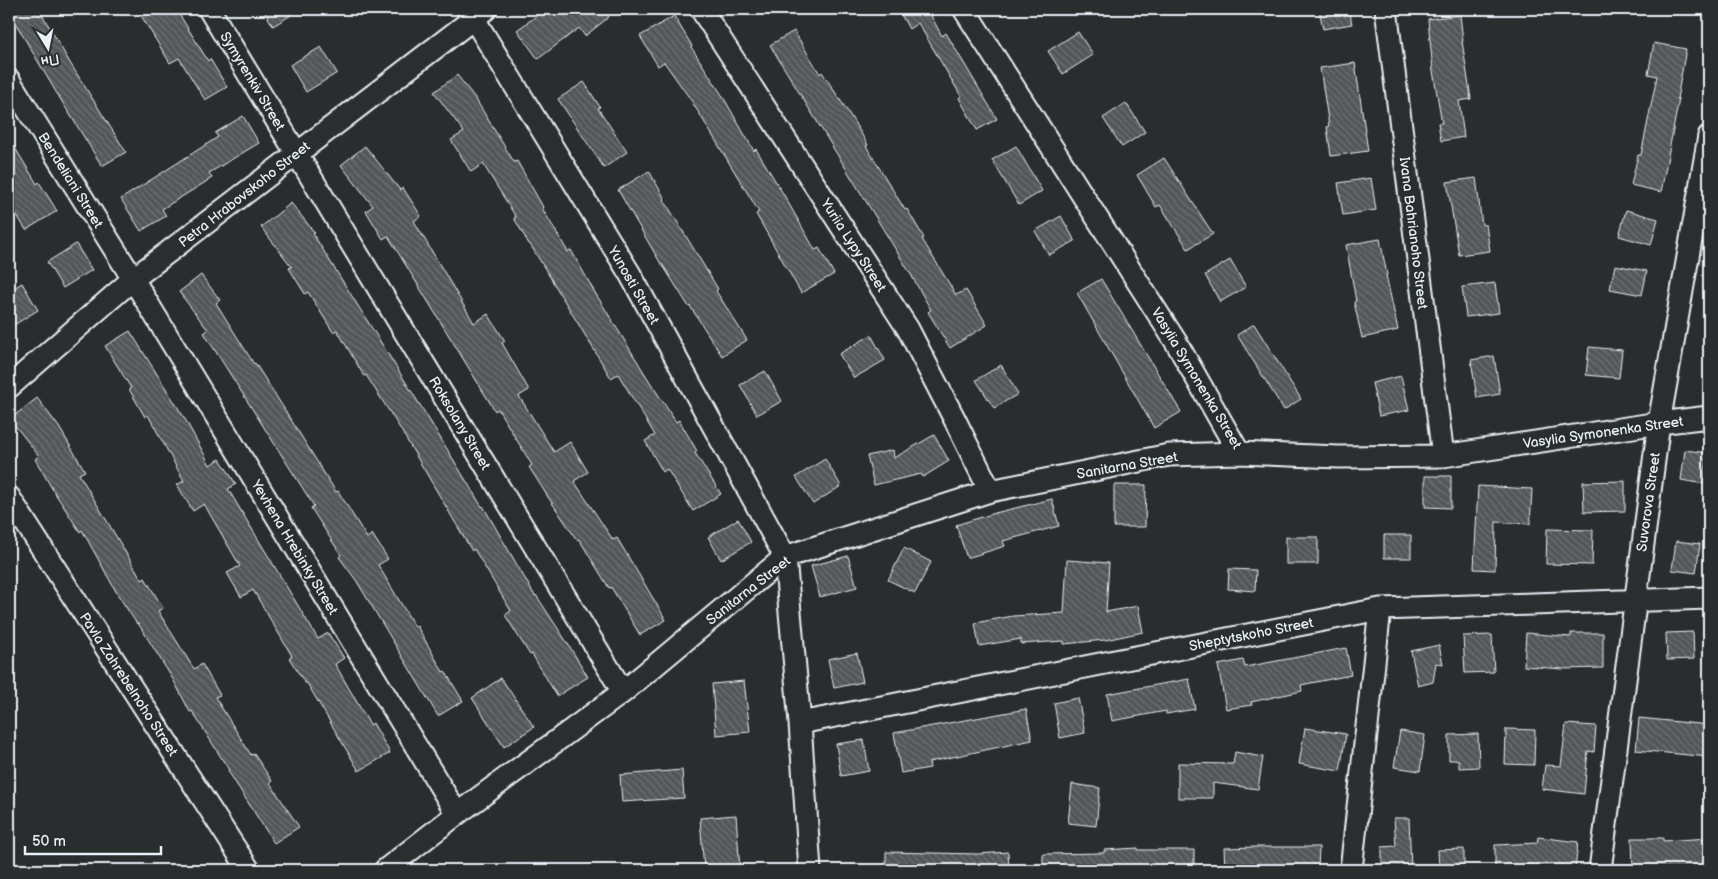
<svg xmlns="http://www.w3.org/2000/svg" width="1718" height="879" font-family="'Balsamiq Sans',sans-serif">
  <defs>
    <pattern id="building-back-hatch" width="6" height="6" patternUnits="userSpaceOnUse" patternTransform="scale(1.25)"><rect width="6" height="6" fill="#535759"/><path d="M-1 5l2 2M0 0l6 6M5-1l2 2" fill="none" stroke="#6c7072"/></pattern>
  </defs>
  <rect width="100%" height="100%" fill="#2a2d2e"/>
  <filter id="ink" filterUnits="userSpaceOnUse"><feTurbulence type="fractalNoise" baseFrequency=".02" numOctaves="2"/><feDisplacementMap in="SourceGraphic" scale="10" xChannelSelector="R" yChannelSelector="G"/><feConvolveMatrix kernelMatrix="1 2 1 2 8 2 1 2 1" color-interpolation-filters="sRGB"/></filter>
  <g filter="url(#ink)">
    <!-- building -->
    <path fill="url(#building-back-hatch)" stroke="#e8f1f8" d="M9,9h30l31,54 56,89 -24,14 -46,-74 -47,-80z
      M137,9h39l32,52 2,-2 17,28 -22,13 -26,-42 -9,5z
      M263,9h38l-28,17z
      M546,9h56l7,8 -24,19 -6,-8 -41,31 -21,-29z
      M898,9h46l-13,7 11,20 4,-3 51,86 -20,11 -18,-32 2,-2 -43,-73 -9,6z
      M1319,9h30l3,15 -29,5z
      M1460,15l3,26h-1l9,58 -12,2 5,36 -23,4 -3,-18h4l-9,-52 -5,-52z
      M674,16l18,30 -1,1 31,48 32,56 2,-2 29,48 30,53 4,-2 15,26 -33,19 -45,-79 3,-2 -68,-112 -27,-38 -6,4 -18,-30z
      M794,31l26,43 2,-2 26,40 20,33 -2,1 39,64 2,-1 17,29 -2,1 34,56 10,-5 21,35 -37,23 -22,-36 3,-2 -21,-37 -140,-228z
      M1078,32l15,23 -30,19 -15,-23z
      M1654,43l32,6 -9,50h2l-18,93 -30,-7 7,-30h3l16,-79 -9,-2z
      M321,47l16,26 -31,19 -16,-27z
      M1355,63l13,88 -37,5 -4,-29 2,-1 -9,-58z
      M457,75l18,23 39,64 3,-1 26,46 -1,1 26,44 3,-2 23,41 56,91 26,40 3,-2 18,31 -2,2 26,41 -28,17 -26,-42 -4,3 -18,-31 10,-6 -37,-61 -7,4 -81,-134h-1l-15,-26 2,-1 -33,-53 -12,8 -20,-32 13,-8 -30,-40z
      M584,82l16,25 -2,1 29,44 -23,16 -46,-69z
      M1126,103l19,29 -23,15 -19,-29z
      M243,116l16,27 -50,30 3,5 -50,31 4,7 -25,15 -20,-32 97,-62 -3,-4z
      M9,138l28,46 2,-2 18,29 -31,19 -17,-28z
      M365,146l35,44 3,-2 18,28 -7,5 60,102 14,-9 17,27 -3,2 27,47 -10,6 35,56 16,-10 18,30 -14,9 39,59 4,-2 49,82 -26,15 -29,-48 -2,1 -30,-49 -2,1 -29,-43 -19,-30 3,-2 -34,-56 -3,2 -107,-175 -5,3 -17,-28 7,-5 -32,-41z
      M1016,146l26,45 -23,14 -27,-45z
      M1164,158l49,76 -25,15 -28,-44 -4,2 -19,-32z
      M649,171l16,28 -1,1 54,89 -2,2 31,49 -25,16 -32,-50 -1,1 -27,-43h-1l-43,-74z
      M1371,178l5,32 -33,5 -5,-32z
      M1476,178l6,47h4l4,26 -31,4 -12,-73z
      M291,203l24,30 -2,1 25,40 92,147 52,86 1,-1 52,90 1,-1 32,49 20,33 -31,19 -25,-42 -2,1 -25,-40 6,-4 -37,-62 -2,2 -74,-126 -32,-50 -2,1 -27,-46 -4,2 -25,-40 -3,2 -16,-26 3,-1 -31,-40z
      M1626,210l32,9 -7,26 -32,-9z
      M1061,216l14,25 -26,14 -14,-24z
      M1380,239l7,36h-1l12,55 -36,8 -8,-36 2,-1 -10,-56z
      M76,244l16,26 -29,18 -16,-26z
      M1230,260l16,27 -26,15 -15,-27z
      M1615,265l32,6 -5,24 -32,-6z
      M201,275l19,25 -4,3 38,61 1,-1 28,44 53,85 2,-1 29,47 5,-4 16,25 -10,6 37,62 2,-1 26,46 2,-1 18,30 -25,15 -53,-88 -29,-48 -17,-23 2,-2 -30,-47 3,-2 -110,-173 4,-3 -29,-38z
      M1101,279l80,133 -27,16 -77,-135z
      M22,283l16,27 -29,18v-37z
      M1495,283l4,30 -33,4 -4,-30z
      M1254,324l47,75 -17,11 -47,-75z
      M130,331l55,88 25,46 10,-6 16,25 -8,5 90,150 10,-6 16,25 -9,6 35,61 3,-2 17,30 -31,18 -52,-88h-2l-16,-25 3,-2 -39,-66 -12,7 -14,-24 13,-7 -36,-62 -11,7 -16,-26 7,-4 -36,-66 -3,2 -16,-28 2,-1 -26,-42z
      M871,335l14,25 -31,18 -15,-24z
      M1589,347l33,3 -3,28 -33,-3z
      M1494,356l6,38 -23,4 -6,-38z
      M1001,365l17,29 -24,14 -18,-28z
      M765,371l17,30 -25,14 -17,-30z
      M1401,376l8,34 -30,6 -7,-33z
      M37,398l22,29 26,44 -6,3 63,106 3,-2 18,30 -5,3 36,58 8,-5 18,31 -5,2 36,58 3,-1 18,27 -2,2 29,44 -25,16 -46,-72 1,-1 -37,-59 -2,1 -16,-31 -36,-58 -1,1 -19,-29 -36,-65 -2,2 -27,-42 -18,-31 4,-3 -29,-37z
      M934,435l15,26 -26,16 -2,-3 -47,11 -7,-29 26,-6 1,8z
      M1685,450l23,3 -4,31 -23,-4z
      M825,459l16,27 -28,18 -17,-27z
      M1425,476h26v32l-26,-1z
      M1625,481v30l-41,1 -1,-30z
      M1114,485h32l-1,42h-31z
      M1478,486l54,3 -2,35 -34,-2 -1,48 -21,-1z
      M1052,499l7,27 -56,15 2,5 -38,12 -11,-33 39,-12z
      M738,519l13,23 -30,18 -13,-23z
      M1547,529l46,1 -1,35 -46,-1z
      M1384,535h27v23h-27z
      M1286,537h32v27h-32z
      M1676,541l24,3 -4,29 -24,-3z
      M904,548l27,14 -16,31 -27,-13z
      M848,556l9,31 -37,10 -9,-31z
      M1067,560l42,3 -3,49 32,-6 5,26 -38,8 -41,4v-3l-43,3v-5l-42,7 -4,-23 38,-7 51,-3z
      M1229,569l27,1 -1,21 -27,-2z
      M1693,632l1,27 -27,1 -1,-27z
      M1526,633l45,4v-4h32v35l-41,1 -38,-3z
      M1492,635l2,37 -29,1 -2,-37z
      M1439,645l4,19 -7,-1 -3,19 -15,4 -7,-35z
      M1346,648l5,27 -50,10 1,6 -51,11 1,3 -26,4 -8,-44 25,-5 2,7z
      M857,653l6,29 -29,6 -6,-29z
      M501,678l33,49 -30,20 -32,-49z
      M1189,679l6,30 -29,5v-3l-54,10 -5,-27z
      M744,681l6,51 -34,3 -4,-51z
      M1078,698l7,35 -25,5 -6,-35z
      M1026,709l6,31 -103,22 1,6 -29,5 -7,-40z
      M1639,718l70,7v32l-73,-7z
      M1566,724l30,2 -2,26 -6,-1 -4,43 -42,-5 3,-24 16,1z
      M1305,728l41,6 -6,37 -41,-7z
      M1506,729l29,1 -1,35 -29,-1z
      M1400,731l25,4 -5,36 -26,-4z
      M1478,734l1,33 -20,1v-8h-10v-25z
      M864,740l5,31 -28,5 -5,-32z
      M1235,752l28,5 -5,32 -45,-6v15h-35v-35l55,1z
      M682,770l2,28 -62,4 -2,-27z
      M1072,784l28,4 -4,38 -28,-3z
      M736,815l4,55h-36l-4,-52z
      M1394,818h15l2,52h-29v-23l14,-1z
      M1538,837l40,5 -3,28 -49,-5 1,5h-32v-25l42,-2z
      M1632,838h31v3l46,-3v30l-76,2z
      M1255,847h64l-1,23h-93l-1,-22z
      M1138,848v2h56v20h-151v-16l61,-1v-3z
      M1464,849v21h-25l-1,-20z
      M886,852l92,2 30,-2 1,18h-123z"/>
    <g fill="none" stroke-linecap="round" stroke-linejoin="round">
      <defs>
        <path id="street" d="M209,9l414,683
          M468,9l162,265 155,283 15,166 10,147
          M701,9l207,320 46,89 36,73
          M964,9l212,333 63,111
          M1386,9l57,447
          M9,80l124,199 324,535
          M9,387l124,-108 353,-270
          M9,497l240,373
          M800,723l580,-114 329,-11
          M385,870l72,-56 166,-122 162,-135 205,-66 179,-36 70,-2 100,4 104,-1 216,-33 50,-6
          M1351,870l29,-261
          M1600,870l59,-447 50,-287"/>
      </defs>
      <!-- street casing -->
      <use href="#street" stroke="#e8f1f8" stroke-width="25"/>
      <!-- street -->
      <use href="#street" stroke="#2a2d2e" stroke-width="21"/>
    </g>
  </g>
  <g text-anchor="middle" stroke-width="4" stroke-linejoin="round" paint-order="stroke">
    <!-- street labels -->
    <g font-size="14" fill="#e8f1f8" stroke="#2a2d2e">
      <text transform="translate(253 81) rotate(59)" y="5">Symyrenkiv Street</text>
      <text transform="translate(71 180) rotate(58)" y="5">Bendeliani Street</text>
      <text transform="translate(244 194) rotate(-38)" y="5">Petra Hrabovskoho Street</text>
      <text transform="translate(1414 233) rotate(83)" y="5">Ivana Bahrianoho Street</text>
      <text transform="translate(854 245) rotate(57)" y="5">Yuriia Lypy Street</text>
      <text transform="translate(634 285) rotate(60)" y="5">Yunosti Street</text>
      <text transform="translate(1197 378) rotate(59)" y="5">Vasylia Symonenka Street</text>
      <text transform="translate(460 423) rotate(59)" y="5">Roksolany Street</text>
      <text transform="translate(1603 432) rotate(-8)" y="5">Vasylia Symonenka Street</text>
      <text transform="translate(1127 465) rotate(-10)" y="5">Sanitarna Street</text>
      <text transform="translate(1648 502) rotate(-82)" y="5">Suvorova Street</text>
      <text transform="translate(295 547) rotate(59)" y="5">Yevhena Hrebinky Street</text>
      <text transform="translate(748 590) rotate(-38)" y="5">Sanitarna Street</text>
      <text transform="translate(1251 634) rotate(-11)" y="5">Sheptytskoho Street</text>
      <text transform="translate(129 684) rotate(57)" y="5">Pavla Zahrebelnoho Street</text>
    </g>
  </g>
  <!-- margin -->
  <rect width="1718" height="879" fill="none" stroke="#2a2d2e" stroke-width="30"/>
  <rect x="15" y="15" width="1688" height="849" fill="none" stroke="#e8f1f8" stroke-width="2" filter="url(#ink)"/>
  <!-- north arrow -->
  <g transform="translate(48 48) rotate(170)" stroke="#2a2d2e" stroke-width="4" paint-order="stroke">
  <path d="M0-4L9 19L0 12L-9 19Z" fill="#e8f1f8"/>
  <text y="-8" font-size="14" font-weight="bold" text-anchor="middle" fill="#e8f1f8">Пн</text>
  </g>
  <!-- scale -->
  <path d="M25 846v8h136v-8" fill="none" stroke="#e8f1f8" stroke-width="2.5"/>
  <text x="32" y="846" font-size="15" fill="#e8f1f8" stroke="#2a2d2e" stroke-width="4" paint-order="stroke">50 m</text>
</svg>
